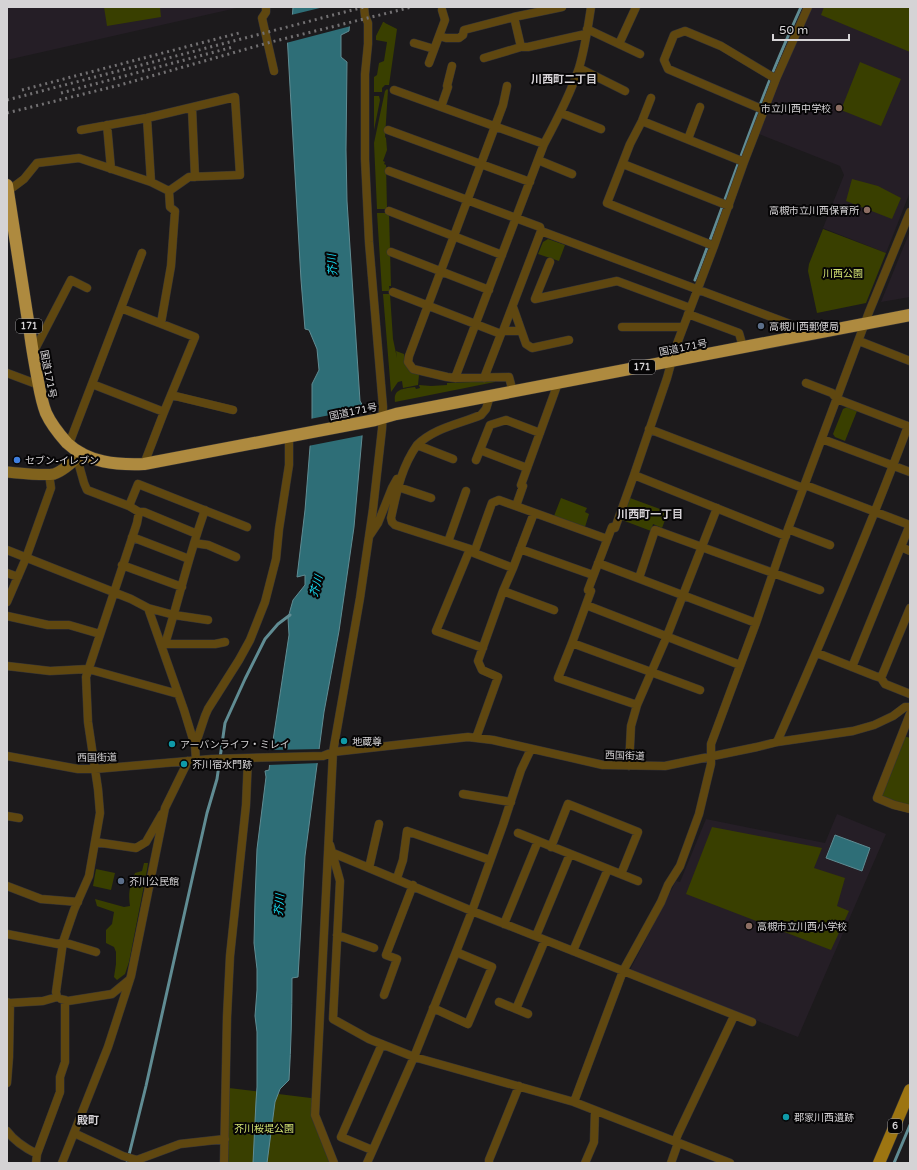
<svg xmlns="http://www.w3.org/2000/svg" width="917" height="1170" font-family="'Varela Round','Noto Sans JP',sans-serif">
  <rect width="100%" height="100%" fill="#1c1a1c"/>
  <!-- built -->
  <path fill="#251e26" d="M7,7h234l-234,53z
    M812,7h98v185l-24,61 -63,-25 21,-53 -4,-9 -81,-32 20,-51z
    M910,231v66l-29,5z
    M837,814l49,20 -88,203 -168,-67 46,-89 4,1 26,-63 119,24z"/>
  <!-- green -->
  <path fill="#393f00" d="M104,7h56l1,10 -54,9z
    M824,7h86v45l-89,-37z
    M383,22h1l1,1 12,6 -8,56h-4l-3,3v4h-8v-15l3,-2 2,-12 5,-2 3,-19 -11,-2v-4z
    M860,62l41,17 -20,47 -40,-16z
    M387,89l1,1 -3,47 1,1 1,12 -4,11 2,1 -1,2 2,1 1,44h-10l-3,-66 11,-52z
    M374,96h5l1,4 -6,30z
    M852,179l26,7 23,12 -9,21 -46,-18z
    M377,213h12l2,73h-2l1,5h-8z
    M823,229l63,24 -20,50 -49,10 -9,-42 1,-7z
    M548,239l17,6 -6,16 -21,-7 5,-12z
    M383,294h7l3,45 4,19 -1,-7 8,3 2,9 13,12 -1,10 -15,3 -1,-7 -4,1 -7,10z
    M495,381v1l-100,20c-2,-14 9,-13 20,-15l1,2 4,-1 -1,-3 12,1 16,-1v-2z
    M847,407l10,4 -12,30 -10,-4 -2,-3 10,-25z
    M561,498l26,10 -2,4 4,2 -4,13 -31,-11z
    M630,498l38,14 -6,16 -9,-4 -2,7 -29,-11z
    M904,736l6,2v67l-15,-3 -14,-5z
    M712,827l110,21 -8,20 31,10 -8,28 12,5 -18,39 -145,-56z
    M144,863h4l-1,7 -18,92 -4,12 -8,6 -3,-3 2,-13v-12l-2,-5 -8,-4v-13l6,-6 2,-12 -17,-6 -2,-7 29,8 6,-1c-2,-14 0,-20 5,-33l7,-2z
    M96,869l19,4 -4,17 -18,-4z
    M229,1088l90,11 -1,17 19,47h-109z"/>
  <!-- water -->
  <path fill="#2e6e77" stroke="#608c93" d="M293,7h58l-2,24 -8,4v22l6,5 -1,88 1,51 13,200 3,5 -1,31 -8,90 -15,104 -15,81 -19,144 -7,121 -6,1c0,34 -1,68 -3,102l-9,9 -5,13 -8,61h-14l3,-62 1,-14v-55l-2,-16 2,-26v-21l-3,-26 1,-43 2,-51 9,-72 -1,-6 4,-1 3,-23 17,-112 -1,-17 5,-18 12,-15v-10l-8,2 8,-67 5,-63 2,-21v-42l7,-14 -2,-21 -8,-19 -4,-1 -4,-49 -14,-246 5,-14z
    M835,835l35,13 -8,23 -36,-13z"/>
  <!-- pier -->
  <path fill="#1c1a1c" d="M324,7h29l-2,19 -65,17 -1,-9 6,-19z
    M365,408l-1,27 -56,11 2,-27z
    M322,749l-2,14 -52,2 1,-15z"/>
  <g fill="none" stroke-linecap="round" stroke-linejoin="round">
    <!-- stream -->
    <path stroke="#608c93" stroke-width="3" d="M695,280c23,-60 44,-120 67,-180 12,-32 25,-62 39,-93
      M127,1163l19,-77 47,-211 14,-62 10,-34 8,-56 20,-44 20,-40 13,-15 12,-9
      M894,1163l16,-38"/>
    <defs>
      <path id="street" d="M266,7v5l-4,6 12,53
        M514,17l7,30
        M587,29l53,25
        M439,36l7,2h13l4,-3 1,-5 50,-13 48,-10
        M414,43l20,6
        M619,44l17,-37
        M484,58l37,-11h7l58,-13
        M429,63l16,-43 -3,-10
        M579,68l46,23
        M507,86l-4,19 -94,251 -1,6 5,7 34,8 8,1 54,-1 4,15
        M394,90l150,54c13,-24 26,-49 35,-76 6,-20 9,-41 12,-61
        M651,98l-9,23 -12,23 -23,59 107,43
        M441,107l7,-20 -1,-1 5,-20
        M192,108l3,69
        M764,110l-96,-41 -4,-9 10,-25 11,-4 36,15 55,33
        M561,113l40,16
        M147,118l4,64
        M642,121l102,41
        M107,125l4,44
        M81,130l66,-12 88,-21 5,78 -51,2 -20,14
        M388,130l142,52
        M688,139l12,-32
        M538,160l34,14
        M623,164l106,42
        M389,171l151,56 1,4 -38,100 -2,3 -17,44
        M8,191l16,-12 13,-16 42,-5 72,24 18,9
        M389,211l113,44
        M541,231l249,93 3,13
        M391,252l98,38
        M550,262l-15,37 82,-18 73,27
        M393,292l108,42
        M513,307l13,37 6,4 37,-8
        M121,308l74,29 -31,75 -20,52
        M688,314l51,19 4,14
        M161,323l10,-57 4,-55 -5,-4 -1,-16
        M622,327h61
        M503,331h18
        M859,341l51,20
        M33,353l38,-73 16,8
        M7,373l32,12
        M455,378l89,-234
        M806,383l26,10 5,6 73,28
        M92,384l72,28
        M171,395l62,15
        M649,429l154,59
        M822,439l88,33
        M69,444l73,-191
        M417,445c17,-17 42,-21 64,-30l5,-6 4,-13
        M480,450l47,18
        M453,459l-36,-14c-16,23 -20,46 -26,73l1,4 3,3 75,24 4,4 39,15
        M476,460l14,-35 16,-5 34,13
        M634,475l152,61
        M805,485l102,39 2,3 -57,140
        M398,487l33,11
        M129,506l9,-22 109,43
        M516,506l7,-20 -2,-1 37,-102
        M139,512h5l53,22
        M788,529l42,16
        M370,535l8,-12 14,-35 5,-9
        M132,537l57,22
        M448,542l18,-51
        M194,543l14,2 28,12
        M901,547l9,4
        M470,549l-34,82 47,17
        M520,549l73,26
        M7,550l124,49 17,9 36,102 11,36
        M474,553l18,-50 7,-3 108,39
        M598,563l158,60
        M122,565l60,22
        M7,573l11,4
        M639,578l16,-48 165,60
        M503,591l51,19
        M7,602l19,-44 25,-70 -2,-14
        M586,605l154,60
        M148,608l26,7 34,5
        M7,616l41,9h21l31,9
        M572,643l128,47
        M161,644h54l10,-2
        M165,644c14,-45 24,-90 40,-134
        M817,653l58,23 6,2 4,6 25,10
        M7,666l43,5 38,-2 90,25
        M881,678l29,-70
        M637,705l-79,-27 14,-35 19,-52 -3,-1 24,-63 3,1 19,-53 33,-97 8,-29 39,-103 30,-84 32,-83 32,-72
        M910,714l-33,84 17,7 16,4
        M476,738l22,-61 -16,-7 -4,-9 25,-70 10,-23 21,-55
        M777,742c46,-104 91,-209 131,-316
        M7,756l71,13h17l117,-10 111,-3 10,-4 135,-15 25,3 110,25 62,1 92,-19 20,-5 76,-11 21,-6 19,-9 12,-9h5
        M196,760l-1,-14 10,-30 3,-7 31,-49 11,-20 15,-38 11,-43 3,-30 10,-64v-29
        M629,766l2,-40 6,-21 30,-69 50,-128
        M463,794l48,8
        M7,816l12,2
        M379,824l-10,44 103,43 280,111
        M518,833l120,48
        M95,842l41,6 10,-6 16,-28
        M330,845l10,36 -7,138 36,20 45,18 160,45 156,61
        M551,847l17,-43 70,28 -17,42
        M333,853l36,15
        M397,878l6,-18 4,-29 83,29
        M7,886l34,13 37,3
        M504,924l34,-83
        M7,934l51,10 5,-2 11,-32 15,-34 11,-63 -2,-24 -10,-67 -2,-45 51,-154 2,-11 -10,-6 -42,-16 -3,-7 -7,-25
        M337,935l37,13
        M536,936l34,-82
        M573,951l35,-82
        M384,995l13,-36 -11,-4 27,-70
        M61,999l7,2 44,-7 17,-14
        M7,1002l3,1 33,-2 14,-4 -1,-5 7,-50 33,10
        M499,1002l29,12
        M433,1008l35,16 24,-57 -36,-15
        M516,1009l29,-69
        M7,1083l2,-26 1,-54
        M574,1102l49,-131 38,-69 7,-17 12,-19 19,-52 12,-50v-20l45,-121 32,-94 81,-217 41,-100
        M7,1131c8,11 18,17 30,23
        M74,1133l49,23 14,4 43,-16 45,-5
        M675,1142l3,-8 56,-118
        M372,1150l-31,-13 41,-93
        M36,1163l1,-9 23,-62v-15l5,-15v-62
        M62,1163l46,-116 23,-71 34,-168 23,-47
        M224,1163l3,-146 3,-61 16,-151 2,-47
        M334,1163l-19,-48 18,-363 27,-154 13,-89 9,-80 1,-22 -14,-165 -4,-83v-85l3,-30v-21l-3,-7 -1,-9
        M367,1163l47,-106 42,-105 16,-41 31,-86 18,-55 10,-21
        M489,1163v-3l30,-74
        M585,1163l9,-21 1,-31
        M671,1163l7,-20"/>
      <path id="secondary" d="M7,472c12,1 37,4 47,2 9,-3 22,-15 28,-21"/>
      <path id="primary" d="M879,1163l31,-73"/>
      <path id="highway" d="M7,185c8,50 15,99 23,148 2,16 5,32 8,48 2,11 4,22 8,32 5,11 13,21 21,30 21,20 50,22 77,21l231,-44 21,-6 514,-99"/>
    </defs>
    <!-- street casing -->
    <use href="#street" stroke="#363436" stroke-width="9"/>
    <!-- secondary casing -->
    <use href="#secondary" stroke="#363436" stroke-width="12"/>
    <!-- primary casing -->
    <use href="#primary" stroke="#363436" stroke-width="13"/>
    <!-- highway casing -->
    <use href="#highway" stroke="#363436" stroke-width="13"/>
    <!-- street -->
    <use href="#street" stroke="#5f4710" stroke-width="8"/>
    <!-- secondary -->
    <use href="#secondary" stroke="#80621d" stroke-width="11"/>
    <!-- primary -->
    <use href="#primary" stroke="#9d7511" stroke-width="12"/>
    <!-- highway -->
    <use href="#highway" stroke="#ae8a3f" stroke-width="12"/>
    <!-- rail -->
    <path stroke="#727072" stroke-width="3" stroke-dasharray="2 4" stroke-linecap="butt" d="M22,90l217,-57
      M61,93l172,-46
      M7,100l357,-93
      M7,113l113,-28 151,-43 141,-35"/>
  </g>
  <!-- markers -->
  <g fill="#8d6e63" stroke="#060506" stroke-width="1.5">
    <circle cx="839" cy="108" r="4"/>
    <circle cx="867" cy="210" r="4"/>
    <circle cx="749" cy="926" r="4"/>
  </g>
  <g fill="#5c6f8a" stroke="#060506" stroke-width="1.5">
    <circle cx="761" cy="326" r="4"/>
    <circle cx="121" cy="881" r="4"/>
  </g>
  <circle fill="#3f7fe0" stroke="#060506" stroke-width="1.5" cx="17" cy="460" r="4"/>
  <g fill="#0f9aa8" stroke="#060506" stroke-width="1.5">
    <circle cx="344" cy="741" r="4"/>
    <circle cx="172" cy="744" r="4"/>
    <circle cx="184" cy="764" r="4"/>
    <circle cx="786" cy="1117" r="4"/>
  </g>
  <g text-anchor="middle" stroke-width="4" stroke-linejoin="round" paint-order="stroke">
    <!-- shield labels -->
    <g fill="#060506" stroke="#979597" stroke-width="1">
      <rect x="16" y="319" width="26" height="14" rx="3"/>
      <rect x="629" y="360" width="26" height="14" rx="3"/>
      <rect x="888" y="1119" width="14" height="14" rx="3"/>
    </g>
    <g font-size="9" font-weight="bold" fill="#d5d3d5">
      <text x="29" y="329">171</text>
      <text x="642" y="370">171</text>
      <text x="895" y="1129">6</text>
    </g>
    <!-- poi labels -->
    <g font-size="10" fill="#d5d3d5" stroke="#060506" text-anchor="start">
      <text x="831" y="112" text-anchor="end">市立川西中学校</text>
      <text x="859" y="214" text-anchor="end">高槻市立川西保育所</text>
      <text x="769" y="330">高槻川西郵便局</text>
      <text x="25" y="464">セブン-イレブン</text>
      <text x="352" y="745">地蔵尊</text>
      <text x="180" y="748">アーバンライフ・ミレイ</text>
      <text x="192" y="768">芥川宿水門跡</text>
      <text x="129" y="885">芥川公民館</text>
      <text x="757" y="930">高槻市立川西小学校</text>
      <text x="794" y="1121">郡家川西遺跡</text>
    </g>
    <!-- park labels -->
    <g font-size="10" fill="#d5e573" stroke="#060506">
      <text x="843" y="277">川西公園</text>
      <text x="264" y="1132">芥川桜堤公園</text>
    </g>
    <!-- street labels -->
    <g font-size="10" fill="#d5d3d5" stroke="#060506">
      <text transform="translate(683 347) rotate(-11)" y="4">国道171号</text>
      <text transform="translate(49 374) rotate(79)" y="4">国道171号</text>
      <text transform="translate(353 411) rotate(-12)" y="4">国道171号</text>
      <text transform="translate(625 755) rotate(2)" y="4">西国街道</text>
      <text transform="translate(97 757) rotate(-1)" y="4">西国街道</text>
    </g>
    <!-- neighbourhood labels -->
    <g font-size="11" font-weight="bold" fill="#d8d4d8" stroke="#060506">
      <text x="564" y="83">川西町二丁目</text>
      <text x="650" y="518">川西町一丁目</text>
      <text x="88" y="1124">殿町</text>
    </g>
    <!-- water labels -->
    <g font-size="11" font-style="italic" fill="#15e0f7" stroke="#060506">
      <text transform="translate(332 265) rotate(-94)" y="4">芥川</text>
      <text transform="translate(316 586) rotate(-75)" y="4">芥川</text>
      <text transform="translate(279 905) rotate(-86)" y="4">芥川</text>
    </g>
  </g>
  <!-- border -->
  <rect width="917" height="1170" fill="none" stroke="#d5d3d5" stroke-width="16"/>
  <!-- scale -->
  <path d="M773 34v6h76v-6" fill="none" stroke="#d5d3d5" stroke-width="2"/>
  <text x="779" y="34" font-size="12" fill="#d5d3d5" stroke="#060506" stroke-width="3" paint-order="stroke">50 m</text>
</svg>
